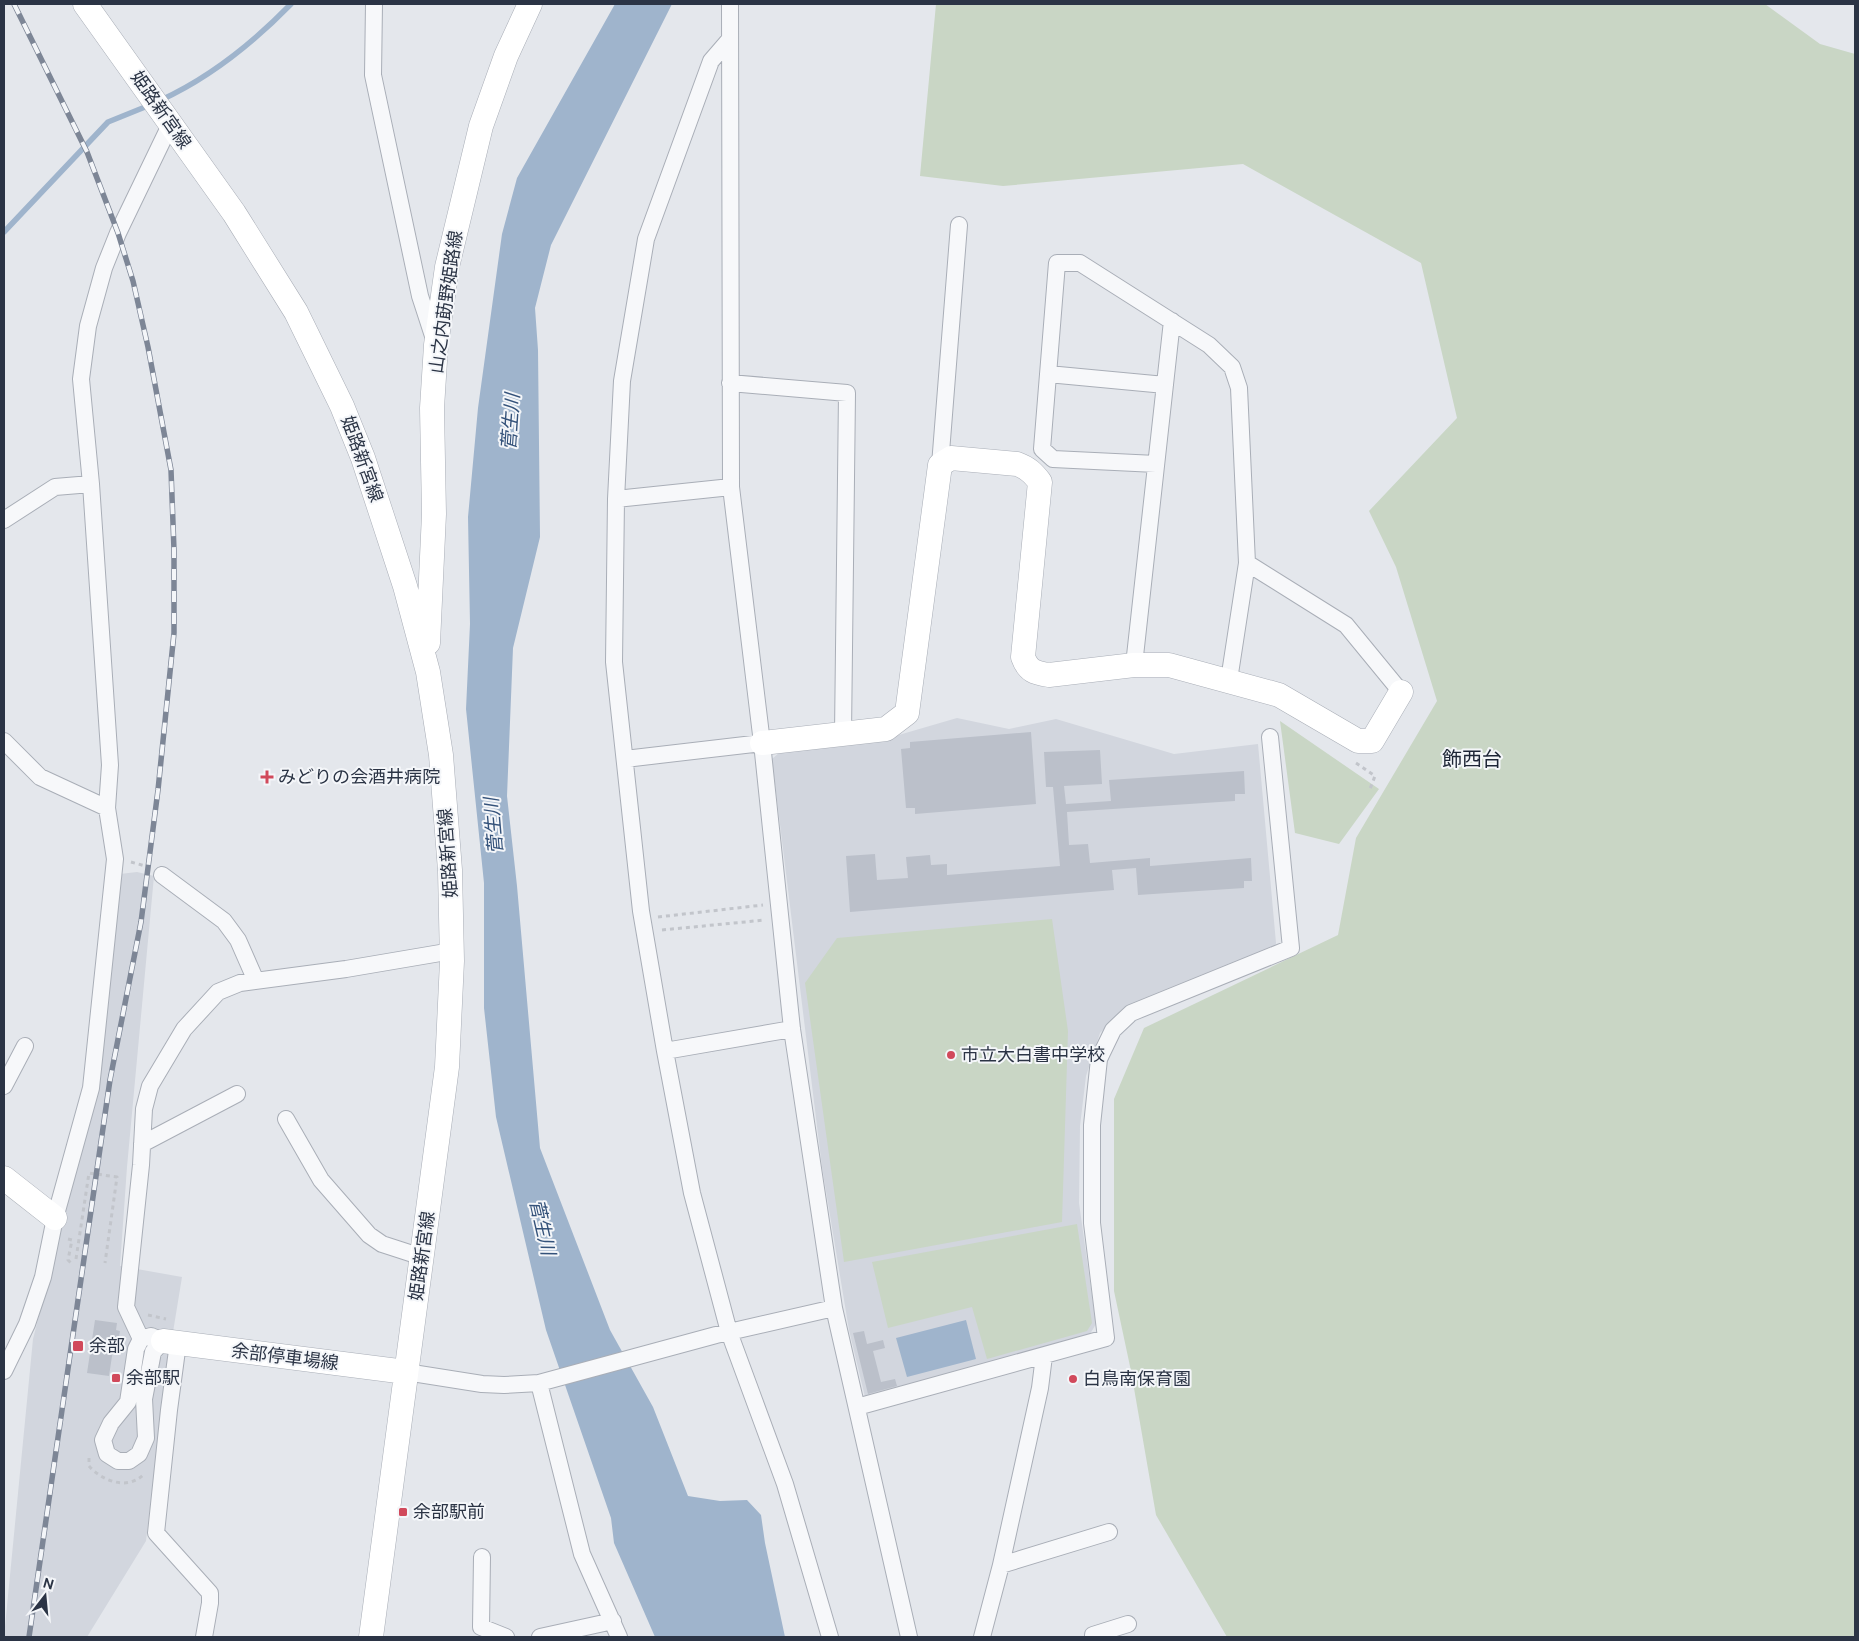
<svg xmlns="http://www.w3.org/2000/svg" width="1859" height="1641" font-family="'DM Sans','Noto Sans JP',sans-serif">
  <rect width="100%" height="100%" fill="#e4e7ec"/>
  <!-- built -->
  <path fill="#d2d6de" d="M957,718l52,11 47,-10 118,35 84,-10 18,199 -2,7 -147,56 -27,27 -14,43 -6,50 -1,77 17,121 -6,10 -225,63 -16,-67 -27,-163 -50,-408 8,-7 105,-13z
    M137,872l17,4 -27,291 -7,99 62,11 -17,104 -19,160 -59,96h-83l29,-298 68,-266 19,-199z"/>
  <!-- green -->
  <path fill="#c9d6c5" d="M936,4h829l55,40 35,10v1583h-628l-71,-122 -25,-144 -17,-80v-192l30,-71 194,-93 18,-97 81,-137 -41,-134 -27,-56 88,-93 -36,-155 -178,-99 -240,22 -83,-10z
    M1280,721l99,68 -40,55 -44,-11z
    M1052,919l16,112 -6,191 -218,40 -39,-279 32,-45z
    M1077,1224l15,99 -5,8 -100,28 -15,-52 -84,21 -16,-66z"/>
  <!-- water -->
  <path fill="#9fb4cc" d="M615,4h57l-121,241 -16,63 3,42 2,187 -27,111 -6,148 10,90 23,262 70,182 43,77 35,89 32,5 27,-1 14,15 4,28 20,94h-130l-41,-94 -3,-25 -65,-188 -50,-213 -12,-109v-125l-18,-174 4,-85 -2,-107 10,-109 24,-174 15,-56z
    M966,1320l10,39 -69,18 -11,-39z"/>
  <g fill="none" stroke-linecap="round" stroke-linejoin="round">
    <!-- stream -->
    <path stroke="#9fb4cc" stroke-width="5.5" d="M161,100c48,-22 93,-58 130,-96
      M4,232l104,-110 42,-17"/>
  </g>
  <!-- building -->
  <path fill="#bbc0ca" d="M1031,732l5,72 -121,10v-6h-9l-5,-59 9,-1v-6z
    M1100,750l2,34 -38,2 2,18 45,-3 -2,-21 135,-9 1,23h-10v7l-168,11 2,33 19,-1 2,19 60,-5v8l101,-8 1,23h-8v7l-106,7 -2,-27 -24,2 2,20 -264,22 -4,-56 29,-2 2,26 31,-2 -2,-21 24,-2 1,10 16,-1v11l113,-9 -7,-79h-7l-2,-35z
    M95,1320l22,3 -1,7 4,1 -2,12h-4l-5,33 -22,-3z
    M864,1331l3,13 16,-4 2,8 -12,3 8,31 14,-3 2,7 -29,8 -15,-61z"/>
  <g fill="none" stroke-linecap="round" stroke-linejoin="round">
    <defs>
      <path id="street" d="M374,4l-1,71 47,221 14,43
        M730,4l1,483 31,256 30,286 42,279 75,329
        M730,39l-19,22 -65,178 -24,142 -6,118 -2,163 27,249 24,140 27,142 37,139 56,152 45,153
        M1048,374l117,11
        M730,383l117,10 -4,341
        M1156,464l-103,-5 -11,-10 15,-186h23l129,82 23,22 7,21 8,175 -18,117
        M940,465l19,-240
        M616,499l115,-12
        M4,520l51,-33 36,-3
        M1247,563l99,62 55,67
        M1134,665l38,-344
        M4,741l36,36 67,31
        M625,759l137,-16
        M162,875l62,46 14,19 18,41
        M665,1051l127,-22
        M4,1086l21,-40
        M286,1119l35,61 48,55 13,9 40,13
        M142,1144l95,-50
        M151,1336l12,5 -10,11 -9,47 2,39 -7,16 -10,7h-11l-11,-7 -4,-14 8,-17 17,-21 8,-53 5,-10z
        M141,1339l-15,-32 15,-142 3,-56 6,-23 34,-57 34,-37 22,-9 106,-14 106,-18
        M178,1343l-9,67 -13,123 54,60v10l-6,34
        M4,1371l23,-47 16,-47 12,-59 36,-130 24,-229 -8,-51 3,-43 -19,-281 -10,-105 7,-53 16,-58 14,-35 53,-110
        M406,1372l76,12 22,1 35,-2 177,-48 118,-27
        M539,1383l43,171 37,83
        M857,1407l249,-69 -14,-115v-98l7,-66 14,-29 18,-17 160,-65 -21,-211
        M482,1557l-1,70 25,10
        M1001,1565l108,-33
        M540,1637l73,-16
        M982,1637l19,-72 39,-177 4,-32
        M1093,1637v-2l35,-11"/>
      <path id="secondary" d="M85,4l149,209 62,99 46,94 21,52 42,128 23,86 13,83 9,115 2,91 -5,106 -76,570
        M428,643l6,-129 -2,-106 4,-63 11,-78 34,-141 25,-70 24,-52
        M762,743l124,-14 21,-16 33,-248 11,-7 66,6c11,4 16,9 23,18l-17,175c5,14 12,16 26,18l85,-10h35l110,30 79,46h14l29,-49
        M4,1178l51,40
        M163,1341l243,31"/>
    </defs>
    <!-- street casing -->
    <use href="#street" stroke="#a9aeb7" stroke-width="18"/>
    <!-- secondary casing -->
    <use href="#secondary" stroke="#a9aeb7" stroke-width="25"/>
    <!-- path -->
    <path stroke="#c2c5cb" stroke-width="3" stroke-dasharray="4 4" stroke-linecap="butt" d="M1356,763l19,13 -5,13
      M131,862l18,5
      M658,917l105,-12
      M662,930l103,-10
      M68,1239l4,1 -4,20 3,3
      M76,1259l13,-86 28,4 -12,86
      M148,1315l18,4
      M89,1458v8c13,15 39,25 55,8"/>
    <!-- street -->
    <use href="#street" stroke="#f7f8fa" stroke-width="16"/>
    <!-- secondary -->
    <use href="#secondary" stroke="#fff" stroke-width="24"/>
    <defs>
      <path id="rail" d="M14,4l73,148 31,81 15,48 15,66 23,123 3,80v83l-16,157 -17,132 -31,158 -81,557"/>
    </defs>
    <!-- rail casing -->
    <use href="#rail" stroke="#7d8696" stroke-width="5.5"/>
    <!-- rail -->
    <use href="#rail" stroke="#f4f6f9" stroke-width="4" stroke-dasharray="11" stroke-linecap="butt"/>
  </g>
  <!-- markers -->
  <g fill="#d1495b" stroke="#f4f6f9" stroke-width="2">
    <path d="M264.5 769.5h5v5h5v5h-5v5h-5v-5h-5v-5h5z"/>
    <circle cx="951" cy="1055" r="5"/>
    <rect x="72" y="1340" width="12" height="12" rx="2.5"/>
    <rect x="111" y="1373" width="10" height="10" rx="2.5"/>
    <circle cx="1073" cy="1379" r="5"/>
    <rect x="398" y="1507" width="10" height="10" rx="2.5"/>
  </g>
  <g text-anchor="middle" stroke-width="4" stroke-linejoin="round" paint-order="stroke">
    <!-- street labels -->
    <g font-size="18" fill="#2b3445" stroke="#f4f6f9">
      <text transform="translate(161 110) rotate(55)" y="6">姫路新宮線</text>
      <text transform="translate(446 302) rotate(-82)" y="6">山之内莇野姫路線</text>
      <text transform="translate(362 459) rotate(70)" y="6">姫路新宮線</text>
      <text transform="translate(448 853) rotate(-94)" y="6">姫路新宮線</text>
      <text transform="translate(422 1256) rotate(-82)" y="6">姫路新宮線</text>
      <text transform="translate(285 1357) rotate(7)" y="6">余部停車場線</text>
    </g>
    <!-- poi labels -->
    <g font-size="18" fill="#2b3445" stroke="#f4f6f9" text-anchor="start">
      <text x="278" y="783">みどりの会酒井病院</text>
      <text x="961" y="1061">市立大白書中学校</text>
      <text x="89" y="1352">余部</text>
      <text x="126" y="1384">余部駅</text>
      <text x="1083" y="1385">白鳥南保育園</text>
      <text x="413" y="1518">余部駅前</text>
    </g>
    <!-- water labels -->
    <g font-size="19" font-style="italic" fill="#34527a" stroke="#f4f6f9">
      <text transform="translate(510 422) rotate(-86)" y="7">菅生川</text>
      <text transform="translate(493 826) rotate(-95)" y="7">菅生川</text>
      <text transform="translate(543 1227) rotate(77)" y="7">菅生川</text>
    </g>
    <!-- quarter labels -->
    <g font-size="20" fill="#1d2536" stroke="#f4f6f9">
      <text x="1472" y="766">飾西台</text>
    </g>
  </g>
  <!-- border -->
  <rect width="1859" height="1641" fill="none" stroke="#2b3445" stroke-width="10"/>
  <!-- north arrow -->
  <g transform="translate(45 1596) rotate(16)" stroke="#f4f6f9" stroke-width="4" paint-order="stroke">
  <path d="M0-4L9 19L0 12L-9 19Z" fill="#2b3445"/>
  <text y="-8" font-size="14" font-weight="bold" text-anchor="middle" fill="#2b3445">N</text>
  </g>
</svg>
